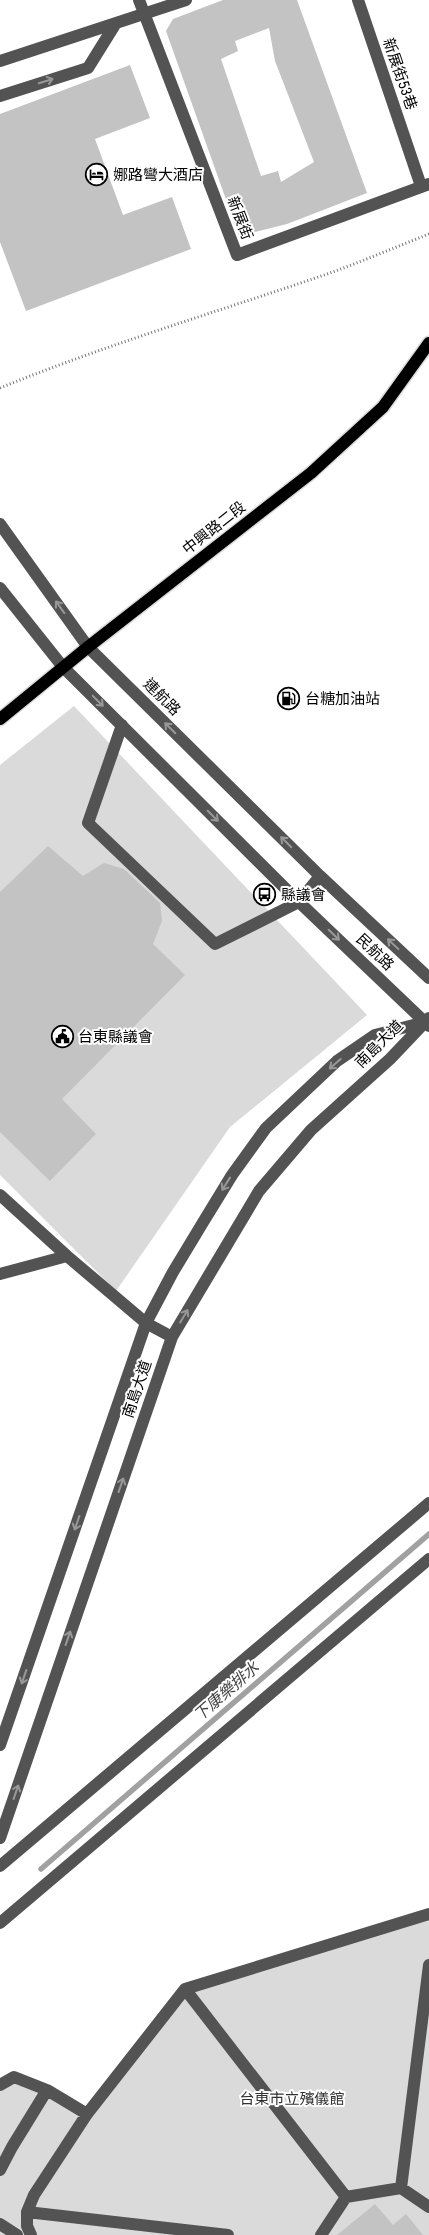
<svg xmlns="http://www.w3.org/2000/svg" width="429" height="2235" font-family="'Roboto Condensed','Noto Sans TC',sans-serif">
  <rect width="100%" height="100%" fill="#fff"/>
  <!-- green -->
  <path fill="#dadada" d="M74,706l293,309 -137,112 -114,164 -116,-116v-410z
    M429,1914v321h-429v-151l14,-7 73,36 98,-124z"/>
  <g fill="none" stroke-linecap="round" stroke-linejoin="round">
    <!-- stream -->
    <path stroke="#a1a1a1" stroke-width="5.5" d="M41,1869l388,-335"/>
  </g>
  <!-- building -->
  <path fill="#c3c3c3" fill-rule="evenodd" d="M223,0h74l70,193 -80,31 -48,12 -73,-205 7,-12zM269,28l6,33 39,101 -33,20 -3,-11 -17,5 -40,-117 17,-8 -3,-10z
    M130,65l20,53 -55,21 28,76 49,-18 19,52 -165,62 -26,-69v-128z
    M48,846l35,30 21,-13 20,6 36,34 2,18 -9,23 32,31 -123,124 34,35 -46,47 -50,-49v-240z
    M375,2204l18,21 13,-11 17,21h-86z"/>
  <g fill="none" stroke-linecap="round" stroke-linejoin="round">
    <defs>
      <path id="major" d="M0,719l88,-72 223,-174 72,-66 46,-64"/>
    </defs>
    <!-- major casing -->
    <use href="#major" stroke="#dbdbdb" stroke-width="15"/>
    <!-- path -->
    <path stroke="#757575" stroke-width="3" stroke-dasharray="1 2.5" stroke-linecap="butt" d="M0,388c108,-44 220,-77 330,-115 33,-12 66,-26 99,-39"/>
    <!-- minor -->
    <path stroke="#535353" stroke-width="12" d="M139,0l98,255 192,-71
      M358,0l63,186
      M0,61l186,-61
      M0,96l88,-28 28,-45
      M0,524l88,123 232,229 109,102
      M0,588l63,79 236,235 130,124
      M122,725l-34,98 127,121 84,-42 21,-26
      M0,1195l67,61 79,67 26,14
      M0,1274l67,-18
      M0,1745l146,-422 27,-51 29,-48 30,-49 34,-47 71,-67 38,-26 50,-13
      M0,1838l172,-501 87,-146 52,-61 79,-71 39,-41
      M0,1866l429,-363
      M0,1923l429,-364
      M429,1965l-28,223 28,19
      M185,1989l161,208 -25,38
      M0,2085l14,-8 33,13 40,24
      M0,2170l12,-23 35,-57
      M346,2197l55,-9
      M27,2212l201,23
      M0,2224l17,11
      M31,2235l-4,-9v-14l7,-17 53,-81 98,-125 244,-75"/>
    <!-- major -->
    <use href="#major" stroke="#000" stroke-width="12"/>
  </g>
  <!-- one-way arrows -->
  <defs><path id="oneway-shaft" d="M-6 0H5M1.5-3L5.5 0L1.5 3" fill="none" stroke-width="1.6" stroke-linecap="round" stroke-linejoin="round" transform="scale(1.25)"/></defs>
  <g stroke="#989898">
    <use href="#oneway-shaft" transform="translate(46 81) rotate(-17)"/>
    <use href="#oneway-shaft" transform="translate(60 607) rotate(-126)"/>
    <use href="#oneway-shaft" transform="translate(98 701) rotate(45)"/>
    <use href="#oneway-shaft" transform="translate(170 728) rotate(-135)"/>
    <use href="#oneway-shaft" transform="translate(213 816) rotate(45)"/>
    <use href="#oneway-shaft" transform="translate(286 842) rotate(-135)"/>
    <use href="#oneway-shaft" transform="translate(334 935) rotate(44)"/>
    <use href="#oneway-shaft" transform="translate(393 944) rotate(-137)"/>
    <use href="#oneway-shaft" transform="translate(335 1064) rotate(139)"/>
    <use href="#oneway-shaft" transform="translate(226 1184) rotate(122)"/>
    <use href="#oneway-shaft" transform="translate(184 1316) rotate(-59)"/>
    <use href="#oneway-shaft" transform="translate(121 1485) rotate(-71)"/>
    <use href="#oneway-shaft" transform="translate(77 1523) rotate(109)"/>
    <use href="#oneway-shaft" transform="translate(68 1638) rotate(-71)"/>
    <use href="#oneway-shaft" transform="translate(24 1677) rotate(109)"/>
    <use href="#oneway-shaft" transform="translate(16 1792) rotate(-71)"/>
  </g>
  <!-- icons -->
  <defs>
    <symbol id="hotel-ring" viewBox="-11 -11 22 22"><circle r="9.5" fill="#fff" stroke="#000" stroke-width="1.5"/><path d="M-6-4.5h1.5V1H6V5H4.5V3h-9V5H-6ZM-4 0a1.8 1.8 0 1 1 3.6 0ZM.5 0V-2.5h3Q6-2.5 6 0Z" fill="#000"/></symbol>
    <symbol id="fuel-ring" viewBox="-11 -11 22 22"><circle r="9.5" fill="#fff" stroke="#000" stroke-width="1.5"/><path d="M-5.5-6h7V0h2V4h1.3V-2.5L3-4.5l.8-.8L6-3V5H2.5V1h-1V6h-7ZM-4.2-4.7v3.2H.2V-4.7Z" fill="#000"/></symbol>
    <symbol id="bus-ring" viewBox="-11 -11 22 22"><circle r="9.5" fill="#fff" stroke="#000" stroke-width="1.5"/><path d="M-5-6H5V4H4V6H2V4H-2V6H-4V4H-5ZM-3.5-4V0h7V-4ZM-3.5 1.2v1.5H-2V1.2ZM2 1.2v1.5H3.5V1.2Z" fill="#000"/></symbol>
    <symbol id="civic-ring" viewBox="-11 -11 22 22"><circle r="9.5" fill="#fff" stroke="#000" stroke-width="1.5"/><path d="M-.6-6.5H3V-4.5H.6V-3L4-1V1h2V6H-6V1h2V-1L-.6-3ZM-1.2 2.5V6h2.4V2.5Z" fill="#000"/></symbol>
  </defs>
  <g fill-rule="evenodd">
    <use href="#hotel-ring" x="84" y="162" width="25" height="25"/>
    <use href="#fuel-ring" x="276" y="686" width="25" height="25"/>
    <use href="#bus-ring" x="252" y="882" width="25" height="25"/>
    <use href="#civic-ring" x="50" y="1024" width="25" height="25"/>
  </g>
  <g text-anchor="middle" stroke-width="4" stroke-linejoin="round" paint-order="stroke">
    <!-- street labels -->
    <g font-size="15" fill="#000" stroke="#fff">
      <text transform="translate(400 74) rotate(71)" y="5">新展街53巷</text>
      <text transform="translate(240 218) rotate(69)" y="5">新展街</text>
      <text transform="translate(214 528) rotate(-38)" y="5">中興路二段</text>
      <text transform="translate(162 697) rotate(45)" y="5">連航路</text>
      <text transform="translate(375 952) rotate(44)" y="5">民航路</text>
      <text transform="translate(379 1044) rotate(-45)" y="5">南島大道</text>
      <text transform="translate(137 1389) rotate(-71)" y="5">南島大道</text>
    </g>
    <!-- poi labels -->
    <g font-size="15" fill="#000" stroke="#fff" text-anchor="start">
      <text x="113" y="180">娜路彎大酒店</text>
      <text x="305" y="704">台糖加油站</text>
      <text x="281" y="900">縣議會</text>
      <text x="78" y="1042">台東縣議會</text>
    </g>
    <!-- park labels -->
    <g font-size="15" fill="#313131" stroke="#fff">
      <text x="292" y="2104">台東市立殯儀館</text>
    </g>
    <!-- water labels -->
    <g font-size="16" font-style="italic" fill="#424242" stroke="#fff">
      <text transform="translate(226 1691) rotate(-41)" y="6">下康樂排水</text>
    </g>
  </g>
</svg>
